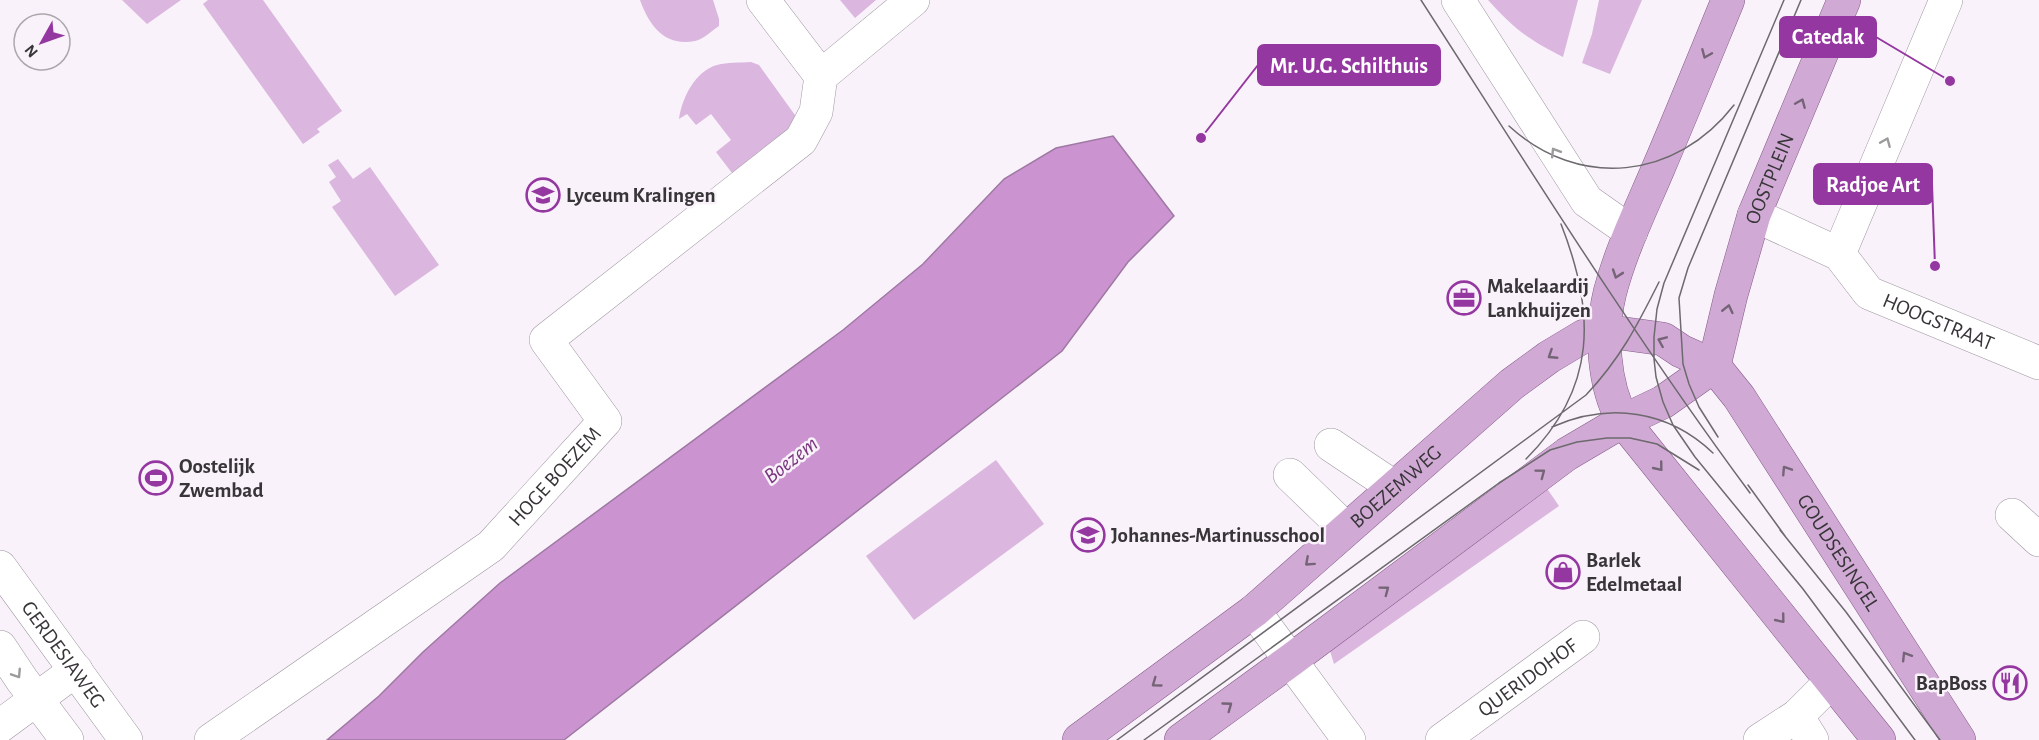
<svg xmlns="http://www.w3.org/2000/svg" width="2039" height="740" font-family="'Alegreya Sans',sans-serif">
  <rect width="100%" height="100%" fill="#f9f2fa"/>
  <!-- green -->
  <path fill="#dbb6de" d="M122,0h59l-34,24z
    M208,0h55l79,111 -25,18 3,3 -17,12 -100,-140z
    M640,0h73l6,19v7c-8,5 -15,13 -24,15 -31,6 -46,-16 -55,-41z
    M840,0h36l-21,18z
    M1488,0h90l-15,57c-34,-17 -50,-29 -75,-57z
    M1599,0h43l-32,74 -28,-11 10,-29z
    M751,62l8,3 41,57 -68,51 -16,-21 15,-12 -20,-26 -15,11 -9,-11 -8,5c3,-21 16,-48 38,-54 11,-3 22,-2 34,-3z
    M338,159l15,20 17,-12 69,98 -44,31 -63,-89 9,-6 -12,-19 7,-5 -8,-12z
    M996,460l48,64 -130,96 -48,-64z
    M1544,484l15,22 -225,158 -4,-13z"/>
  <!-- water -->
  <path fill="#cb94d1" stroke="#9f78a3" stroke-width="1.5" d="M1113,136l61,80 -46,46 -66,89 -498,389h-237l52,-44 44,-44 77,-69 343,-253 80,-66 81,-85 52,-31z"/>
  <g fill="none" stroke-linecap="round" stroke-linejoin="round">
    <defs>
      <g id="minor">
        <path d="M763,0l58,76"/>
        <path d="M1458,0l129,201 44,31"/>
        <path id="s1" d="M1754,215l85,39 30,39 170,70"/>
        <path d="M1839,254l107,-254"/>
        <path d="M1331,445l63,42"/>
        <path d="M1290,475l56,54"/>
        <path d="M2012,515l27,25"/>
        <path id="s2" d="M0,567l126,173"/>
        <path d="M1254,611l95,129"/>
        <path d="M0,647l22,33 45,60"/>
        <path d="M1797,716l15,24"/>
        <path d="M0,726l76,-56"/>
        <path id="s3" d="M211,740l280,-194 114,-125 -59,-81 255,-200 15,-28 5,-36 92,-76"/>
        <path id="s4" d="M1442,740l141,-103"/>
        <path d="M1760,740l37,-24 34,-34"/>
      </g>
      <g id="major">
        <path d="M1728,0c-23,56 -46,113 -70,169 -17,40 -37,81 -48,123 -10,41 -7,92 13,129l256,319"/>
        <path id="s5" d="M1079,740l175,-129 258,-227 37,-27 35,-21 21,-5 58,8 18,12 33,15 25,31 220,343"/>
        <path id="s6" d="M1181,740l110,-80 276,-206 56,-33 40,-19 51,-36 17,-71 23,-80 90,-215"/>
      </g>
    </defs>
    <!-- minor casing -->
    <use href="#minor" stroke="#9e979f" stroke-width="34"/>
    <!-- major casing -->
    <use href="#major" stroke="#865c8b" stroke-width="34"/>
    <!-- minor -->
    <use href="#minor" stroke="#fff" stroke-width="33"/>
    <!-- major -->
    <use href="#major" stroke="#d0aad4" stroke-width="33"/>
    <!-- tram -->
    <path stroke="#6d696e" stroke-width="1.5" d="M1421,0c107,166 211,334 329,493
      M1784,0l-120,283 -7,26 -3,28v22l2,18 7,25 10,23 22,32 108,132 112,151
      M1509,126c70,64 167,54 225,-21
      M1552,427c57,-25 116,-17 161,26
      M1718,437l-19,-30 -10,-23 -6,-20 -4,-66 9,-30 113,-268
      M1526,459c71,-71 70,-146 35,-235
      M1748,485l37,51
      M1780,530l66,82 94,128
      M1117,740l469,-345c34,-36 51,-69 73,-113
      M1144,740l355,-257 51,-33 27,-8 30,-4h23l27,6 42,26"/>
  </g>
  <!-- one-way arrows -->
  <defs><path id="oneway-chevron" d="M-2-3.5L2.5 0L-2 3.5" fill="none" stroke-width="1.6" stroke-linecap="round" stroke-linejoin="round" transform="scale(1.5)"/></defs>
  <g stroke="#756477">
    <use href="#oneway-chevron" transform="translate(1706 54) rotate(113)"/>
    <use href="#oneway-chevron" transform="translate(1801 103) rotate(-67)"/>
    <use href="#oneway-chevron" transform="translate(1617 274) rotate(109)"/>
    <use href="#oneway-chevron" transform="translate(1728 309) rotate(-77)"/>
    <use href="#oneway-chevron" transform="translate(1662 341) rotate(-157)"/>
    <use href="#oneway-chevron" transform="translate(1552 355) rotate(147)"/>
    <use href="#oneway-chevron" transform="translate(1659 467) rotate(51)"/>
    <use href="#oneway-chevron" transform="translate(1786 470) rotate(-123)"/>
    <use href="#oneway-chevron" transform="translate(1541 473) rotate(-37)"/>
    <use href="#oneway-chevron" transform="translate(1309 562) rotate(138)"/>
    <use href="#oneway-chevron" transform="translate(1385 590) rotate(-37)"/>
    <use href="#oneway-chevron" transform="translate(1781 619) rotate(51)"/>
    <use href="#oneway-chevron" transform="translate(1906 656) rotate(-122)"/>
    <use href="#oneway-chevron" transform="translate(1156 683) rotate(144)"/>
    <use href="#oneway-chevron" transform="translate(1228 706) rotate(-36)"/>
  </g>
  <g stroke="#9c9a9c">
    <use href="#oneway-chevron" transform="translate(1886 142) rotate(-67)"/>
    <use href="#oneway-chevron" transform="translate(1555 152) rotate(-122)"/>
    <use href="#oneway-chevron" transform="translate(17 674) rotate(57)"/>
  </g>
  <!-- icons -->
  <defs>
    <symbol id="school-ring" viewBox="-11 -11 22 22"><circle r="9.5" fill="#f9f2fa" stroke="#9537a0" stroke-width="1.5"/><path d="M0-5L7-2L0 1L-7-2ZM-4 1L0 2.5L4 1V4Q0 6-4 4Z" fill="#9537a0"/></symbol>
    <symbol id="office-ring" viewBox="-11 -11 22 22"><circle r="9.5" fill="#f9f2fa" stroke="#9537a0" stroke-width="1.5"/><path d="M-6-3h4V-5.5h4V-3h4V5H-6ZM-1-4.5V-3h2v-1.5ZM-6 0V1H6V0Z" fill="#9537a0"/></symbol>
    <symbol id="stadium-ring" viewBox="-11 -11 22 22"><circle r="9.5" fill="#f9f2fa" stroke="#9537a0" stroke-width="1.5"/><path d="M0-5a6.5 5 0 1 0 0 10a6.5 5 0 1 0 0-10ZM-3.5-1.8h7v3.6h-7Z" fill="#9537a0"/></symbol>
    <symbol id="shop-ring" viewBox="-11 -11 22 22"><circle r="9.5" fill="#f9f2fa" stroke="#9537a0" stroke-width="1.5"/><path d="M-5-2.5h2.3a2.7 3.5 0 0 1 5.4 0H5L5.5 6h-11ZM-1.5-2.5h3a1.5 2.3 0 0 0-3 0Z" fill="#9537a0"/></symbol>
    <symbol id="restaurant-ring" viewBox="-11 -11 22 22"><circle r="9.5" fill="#f9f2fa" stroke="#9537a0" stroke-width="1.5"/><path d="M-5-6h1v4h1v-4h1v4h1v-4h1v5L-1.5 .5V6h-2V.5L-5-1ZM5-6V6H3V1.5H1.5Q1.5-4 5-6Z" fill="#9537a0"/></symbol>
  </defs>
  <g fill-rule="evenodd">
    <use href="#school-ring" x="524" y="176" width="38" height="38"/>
    <use href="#office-ring" x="1445" y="279" width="38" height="38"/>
    <use href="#stadium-ring" x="137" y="459" width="38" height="38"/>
    <use href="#school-ring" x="1069" y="516" width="38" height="38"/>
    <use href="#shop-ring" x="1544" y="553" width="38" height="38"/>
    <use href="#restaurant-ring" x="1991" y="664" width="38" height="38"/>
  </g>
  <g text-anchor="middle" stroke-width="5" stroke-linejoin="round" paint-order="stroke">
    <!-- street labels -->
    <g font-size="21" fill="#383539" stroke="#f9f2fa">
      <text dy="7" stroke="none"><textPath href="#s6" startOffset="848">OOSTPLEIN</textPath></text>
      <text dy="7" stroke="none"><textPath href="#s1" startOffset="218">HOOGSTRAAT</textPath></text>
      <text dy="7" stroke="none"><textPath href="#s3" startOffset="435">HOGE BOEZEM</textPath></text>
      <text dy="7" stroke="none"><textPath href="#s5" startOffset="406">BOEZEMWEG</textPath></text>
      <text dy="7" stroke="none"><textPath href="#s5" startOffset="1010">GOUDSESINGEL</textPath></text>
      <text dy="7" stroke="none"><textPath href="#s2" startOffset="108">GERDESIAWEG</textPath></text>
      <text dy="7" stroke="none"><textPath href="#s4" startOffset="106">QUERIDOHOF</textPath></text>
    </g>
    <!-- poi labels -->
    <g font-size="21" font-weight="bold" fill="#383539" stroke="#f9f2fa" text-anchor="start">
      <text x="566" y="202">Lyceum Kralingen</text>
      <text x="1487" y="293">Makelaardij<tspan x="1487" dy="24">Lankhuijzen</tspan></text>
      <text x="179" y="473">Oostelijk<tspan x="179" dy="24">Zwembad</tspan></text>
      <text x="1111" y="542">Johannes-Martinusschool</text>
      <text x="1586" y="567">Barlek<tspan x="1586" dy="24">Edelmetaal</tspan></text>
      <text x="1987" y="690" text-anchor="end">BapBoss</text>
    </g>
    <!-- water labels -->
    <g font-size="22" font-style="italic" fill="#78367f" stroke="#f9f2fa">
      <text transform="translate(790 459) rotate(-38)" y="8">Boezem</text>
    </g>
  </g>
  <!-- callouts -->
  <path fill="none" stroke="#9537a0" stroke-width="2" d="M1950 81L1876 37M1201 138L1258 65M1935 266L1932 184"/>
  <g fill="#9537a0" stroke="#f9f2fa" stroke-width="2">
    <circle cx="1950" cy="81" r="6"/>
    <circle cx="1201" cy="138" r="6"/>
    <circle cx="1935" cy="266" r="6"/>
  </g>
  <g fill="#9537a0" stroke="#9537a0" stroke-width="2">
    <rect x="1780" y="17" width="96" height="40" rx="6"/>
    <rect x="1258" y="45" width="182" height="40" rx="6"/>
    <rect x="1814" y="164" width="118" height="40" rx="6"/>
  </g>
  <g font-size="22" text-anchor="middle" font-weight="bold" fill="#fff">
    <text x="1828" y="44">Catedak</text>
    <text x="1349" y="73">Mr. U.G. Schilthuis</text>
    <text x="1873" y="192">Radjoe Art</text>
  </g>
  <!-- north arrow -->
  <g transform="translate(42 42) rotate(230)"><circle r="28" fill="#f9f2fa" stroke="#aca6ad" stroke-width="1.5"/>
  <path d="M0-4.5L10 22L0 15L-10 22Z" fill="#9537a0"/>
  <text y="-9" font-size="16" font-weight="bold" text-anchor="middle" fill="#383539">N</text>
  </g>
</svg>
